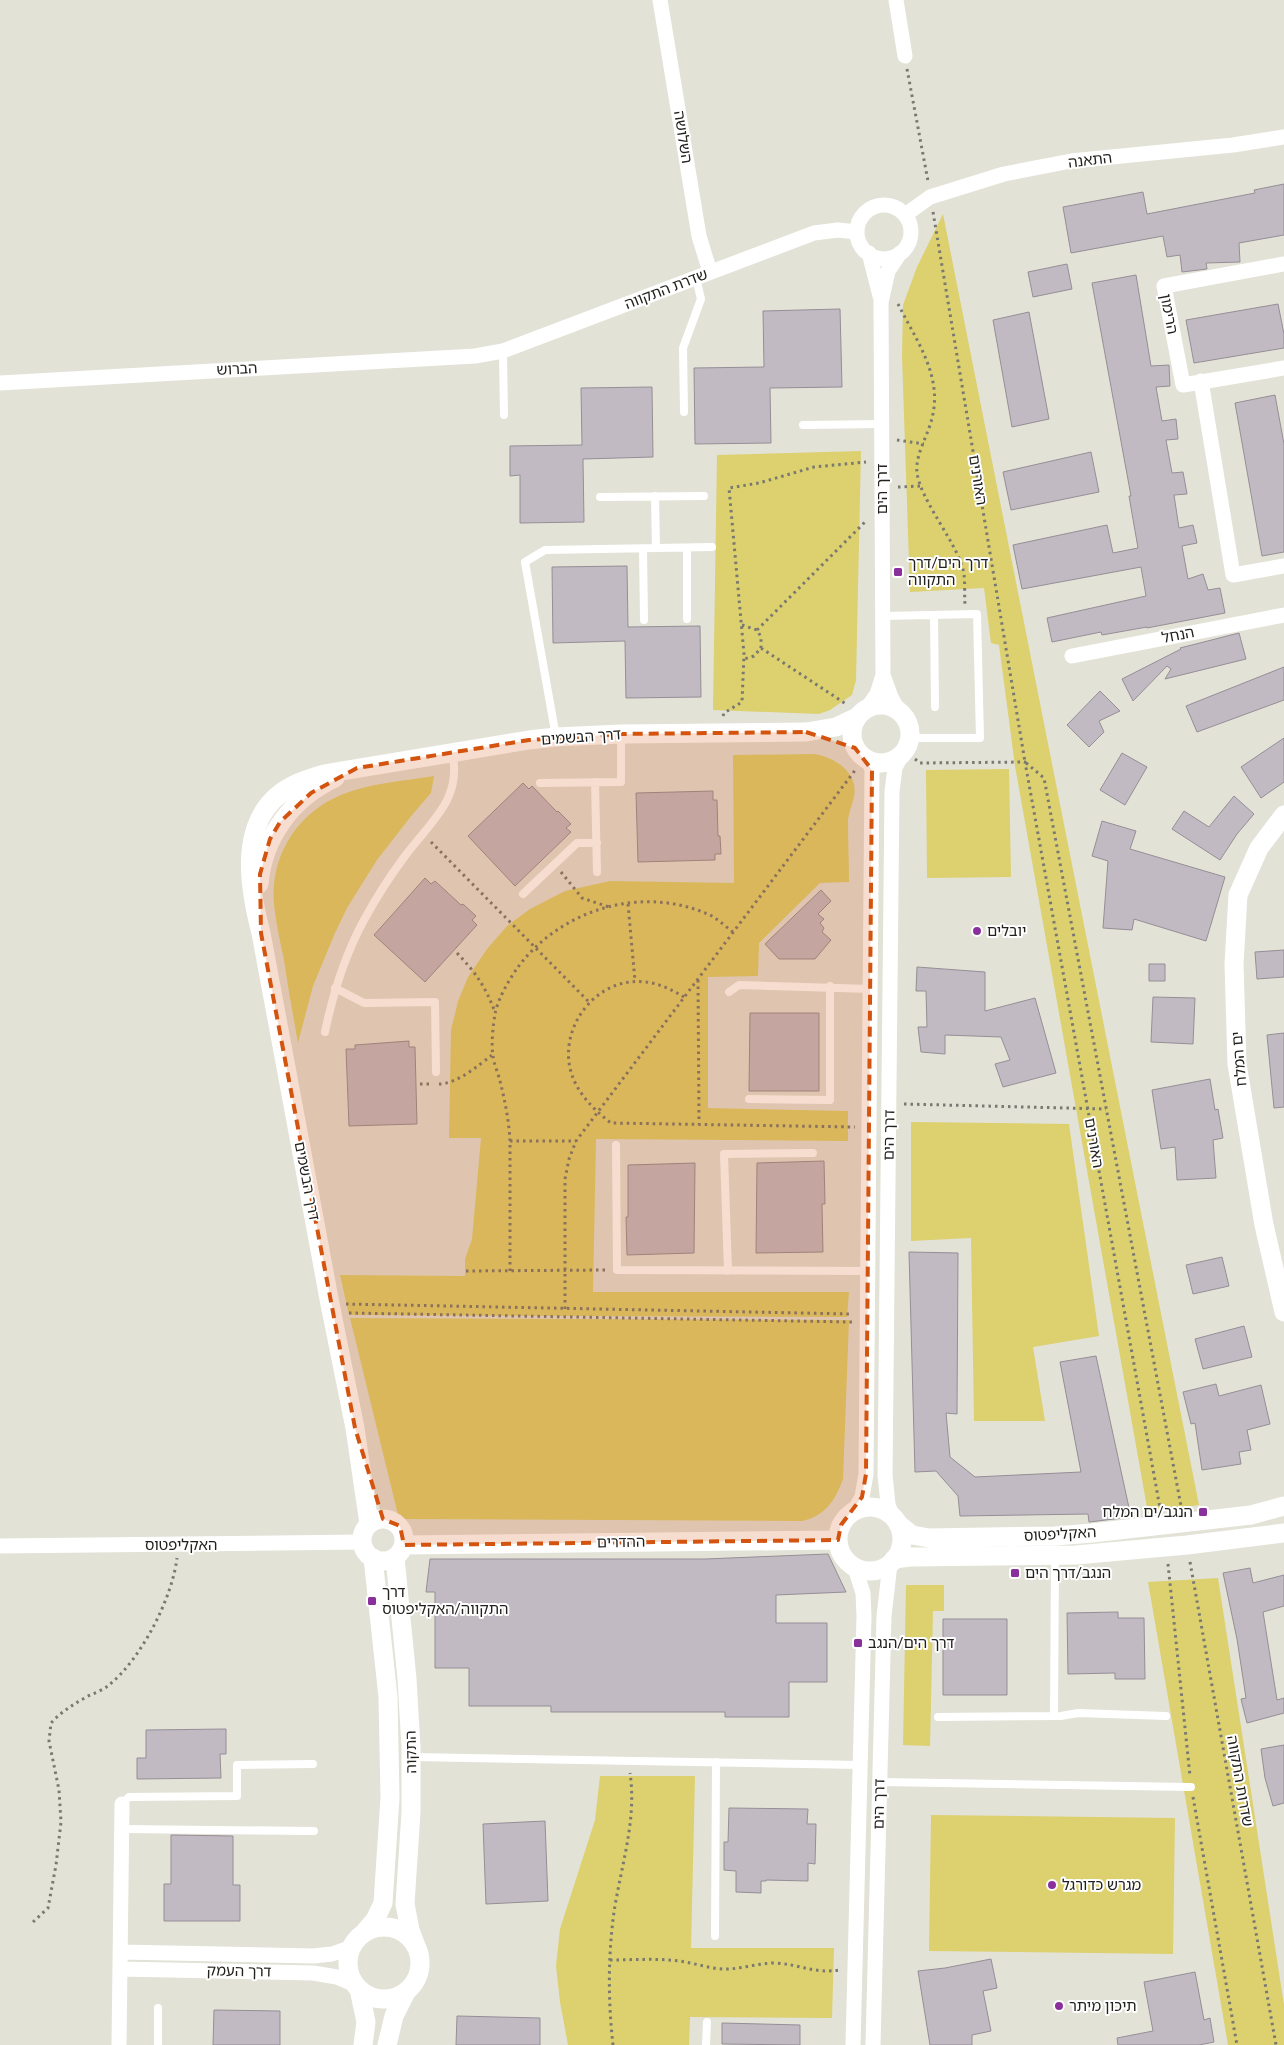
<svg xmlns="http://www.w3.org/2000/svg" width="1284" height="2045" font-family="Roboto,'Noto Sans Hebrew',sans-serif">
  <rect width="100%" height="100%" fill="#e3e2d7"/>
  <!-- green -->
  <path fill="#dcd06f" d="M943,214l256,1291 -51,8 -133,-747 -16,-121 -8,-2 -7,-55 -74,4 -8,-236 1,-51 14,-38z
    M861,451l-5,229 -4,15 -22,15 -11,4 -106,-4 4,-255z
    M815,754c21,4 44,19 39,43 -2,8 -5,15 -6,23 0,21 1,41 1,62l-29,1 -61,60 -1,33 -50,1v131l140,3v30l-252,-2 -3,153h256l-2,25 -498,-2 -9,-40 125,1v-17l7,-20 9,-101h-32l2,-108 7,-29 10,-24 19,-28 20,-23 23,-17 35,-18 45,-10 124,2 -1,-128z
    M1009,769l2,108 -84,1 -1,-108z
    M434,776l-3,17 -19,22 -35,45 -30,48 -12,25 -22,53 -15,57c-5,-28 -10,-55 -14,-83 -4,-18 -8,-37 -10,-56 -4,-48 23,-91 67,-109 28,-12 63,-14 93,-19z
    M911,1122l158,2 30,212 -66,11 12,74h-71l-3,-183 -60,3z
    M350,1318l499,2 -6,159c-8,22 -18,37 -41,42l-403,-2z
    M1218,1578l66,427v40h-56l-80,-463z
    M906,1585h38v26h-11l-3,135 -27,-1z
    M600,1776h95l-4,172h143l-2,70 -142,-1 -1,28h-121l-8,-43 -4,-36 4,-37 35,-109z
    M931,1815l244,3 -2,136 -244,-3z"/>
  <!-- building -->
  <path fill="#c2bac3" stroke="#958e96" d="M1284,184v51l-45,8 1,19 -34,1 1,6 -25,3 -2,-17 -13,2 -4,-21 -92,17 -8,-46 80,-15 4,22 108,-21 -1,-3z
    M1067,264l5,25 -39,8 -5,-25z
    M1136,275l15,91 18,-1 1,21 -14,1 6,34 14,-2 2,20 -12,1 6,33 11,-1 4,22 -13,1 5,33 14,-3 4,18 -15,3 6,33 15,-5 5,16 12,-2 5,25 -78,15v-1l-45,8 -1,-3 -49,10 -5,-24 99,-22 -5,-29 -119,22 -9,-44 94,-20 6,28 25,-5 -9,-52h2l-39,-213z
    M1278,304l6,30v14l-90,15 -8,-43z
    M840,309l2,78 -72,1 1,55 -76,1 -1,-76 70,-1 -1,-56z
    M1029,312l20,107 -37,8 -19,-107z
    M652,387l1,70 -70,2 1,63 -64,1v-48l-10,1v-30l72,-1 -1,-57z
    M1275,395l9,49v108l-22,4 -27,-153z
    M1091,452l8,40 -88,18 -8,-38z
    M627,566l1,61 72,-1 1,71 -75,1 -1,-57 -72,2 -1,-76z
    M1239,633l7,26 -81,20 6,-10 -4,-3 -34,35 -11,-22 59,-30 -1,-1z
    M1284,667v33l-87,32 -11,-26z
    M1100,691l20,20 -21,10 5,11 -15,15 -22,-22z
    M1284,738v44l-23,16 -20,-31z
    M1122,753l25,14 -22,38 -25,-15z
    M523,783l6,6 3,-3 25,26 1,-1 13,13 -5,4 5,4 -56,54 -47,-50z
    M713,791v9h4l1,36h2l1,18h-6v6l-77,2 -2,-69z
    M1234,796l20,18 -17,20 -17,26 -48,-31 12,-18 25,16z
    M1102,821l34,10 -6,18 95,28 -19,64 -72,-22 -2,11 -29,-2 5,-67 -16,-5z
    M425,878l6,6 4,-3 26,24 2,-1 13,12 -4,4 5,5 -52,57 -51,-47z
    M821,890l10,11 -13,13 6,5 -4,4 4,5 -2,4 9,8 -16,19h-36l-14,-15z
    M1284,950v27l-27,2 -2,-27z
    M1149,964h16v17h-16z
    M917,967l68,5v39l50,-13 21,75 -53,14 -8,-23 15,-4 -9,-23 -56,-2v19l-24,-2 -3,-25h9l-1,-36h-10z
    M1153,997l42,1 -2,46 -42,-2z
    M750,1013h69v78h-70z
    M1284,1033v74l-10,1 -7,-73z
    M409,1041v6h6l2,77 -68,2 -3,-77h9v-4z
    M1210,1079l5,31 3,-1 5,29 -10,2 3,38 -39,2 -2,-33 -14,2 -9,-59z
    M824,1161l1,43h-3l1,48 -67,1 1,-90z
    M695,1163l-1,90 -67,2 -1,-38h2v-52z
    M909,1252l49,1 -1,161 -11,-1 4,44 25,20 106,-5 -21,-110 36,-6 35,161 -42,5 -1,-8 -128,2 -2,-20 -22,-25 -21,1z
    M1222,1257l7,29 -36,8 -7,-29z
    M1244,1326l8,31 -49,12 -8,-30z
    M1216,1384l3,12 42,-11 9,39 -23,6 4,20 -12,2 2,12 -39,6 -7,-47 -4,1 -8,-32z
    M828,1554l18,38 -70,3v28h51v59h-38v35h-64v-5h-174v-6h-82v-38h-34v-76h-9l4,-33h275z
    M1250,1568l3,15 31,-8v31l-21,6 14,88 7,-2v15l-37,10 -6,-24 5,-1 -9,-59 -14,-66z
    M1118,1612v6h26l1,61h-30v-6l-47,1 -1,-61z
    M943,1619h64v76h-64z
    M226,1729v25h-6l1,24 -84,1v-21h9v-28z
    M1284,1745v58l-11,3 -8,-28 -4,-29z
    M729,1808l79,1 -1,15h9l-1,40 -7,-1v18l-42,-1v1h-5v12l-25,-1v-21l-12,-1v-28h4z
    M545,1821l3,80 -62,3 -3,-80z
    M171,1835l62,1v49h7v36h-76v-37h7z
    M991,1959l6,29 -14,3 8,40 -19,4v10h-42l-12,-74 27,-3z
    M1195,1972l9,48 6,-2 4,24 -15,3h-81l-1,-7 36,-7 -9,-49z
    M214,2010l66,1v34h-67z
    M457,2016l83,2v27h-84z
    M722,2023l78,2v20l-78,-1z"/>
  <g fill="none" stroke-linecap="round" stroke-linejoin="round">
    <!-- path -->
    <path stroke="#797871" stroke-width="3" stroke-dasharray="2.5 4" stroke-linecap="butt" d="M907,69l21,112
      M933,212l92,550 19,16 137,728
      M898,304c18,36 45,72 34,114 -4,18 -17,36 -15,55 4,27 36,65 45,93 4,11 2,26 3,38
      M897,440l27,4
      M898,487l24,-1
      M742,625l15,5 4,7v11l-7,8 -10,3
      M757,630l109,-109
      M761,648l85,56
      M723,716l1,-3 18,-11 2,-48 -15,-166 30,-5 55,-16 52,-5
      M915,759l5,4 105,-1 135,746
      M431,842l158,160
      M561,872l21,26 27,9
      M628,904l7,77
      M457,953c19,20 28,33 38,59
      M698,980l1,144
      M684,997c-12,-7 -25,-14 -39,-15 -48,-6 -87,45 -74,90 6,21 23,38 40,51l244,4
      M420,1084h13
      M439,1084c18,0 40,-19 53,-29
      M904,1104l202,5
      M510,1141c-1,-20 -5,-40 -10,-60 -2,-8 -6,-17 -7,-25 -2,-12 0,-30 2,-42 3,-16 14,-34 23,-47 44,-59 127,-83 194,-51 7,4 14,11 21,16
      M466,1271l139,-1
      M510,1271v-130h66
      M346,1304l506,10
      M565,1309v-130l4,-20 7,-18 280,-372
      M349,1313l503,9
      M1190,1562l86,483
      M1168,1564l22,212
      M1193,1797l44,248
      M33,1922l15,-14 8,-43 5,-43 -2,-32 -10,-49 2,-18c11,-12 23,-19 37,-27 7,-3 15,-6 21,-11 32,-26 63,-86 68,-127
      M610,1960c23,0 46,-2 69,1 16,2 31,8 46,8 17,0 33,-6 50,-6 24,1 39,11 65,7
      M613,2045c-5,-44 -5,-89 1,-133 7,-46 23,-92 16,-139"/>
    <!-- service -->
    <path stroke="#fff" stroke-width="8" d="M503,351l1,64
      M684,412l-1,-64 18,-49 -5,-21
      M803,425l79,-1
      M655,496l1,52
      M600,497l104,-1
      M687,548v71
      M643,549l1,71
      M934,615l1,92
      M883,616l94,-2 3,124h-70
      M556,737l-31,-175 20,-12 167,-3
      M595,782l2,90
      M540,783l81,-1v-48
      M523,894l54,-51h20
      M335,988l29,15 71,-1 1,70
      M729,992l10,-7 132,4
      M325,1032c8,-39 20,-77 39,-112 12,-22 26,-44 41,-64 25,-34 58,-57 47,-103
      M749,1099l81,1v-114
      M616,1145l1,125 251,1
      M728,1271l-4,-117 89,-1
      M1054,1716l1,-160
      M938,1717l123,-1 17,-3 88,3
      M412,1757l448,8
      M880,1782l311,5
      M122,1804l7,-7 108,-1v-31l76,-1
      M122,1829l192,2
      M715,1936l1,-174
      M158,2045v-37
      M706,2045l1,-23"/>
    <!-- minor -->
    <path stroke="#fff" stroke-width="15" d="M660,0l39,236 11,36
      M896,0l9,56
      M857 232a27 27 0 1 1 54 0a27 27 0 1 1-54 0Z
      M905,215l25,-18 74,-23 67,-13 162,-16 51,-8
      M869,253l11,43
      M1284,264l-120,22 19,99 101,-17
      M1201,381l32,194 51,-9
      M0,383l475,-27 28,-5 311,-118 24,-3 19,2
      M1072,656l212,-41
      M883,675l8,22 7,13
      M867,708l10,-14 6,-19 -2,-373 7,-31 12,-18
      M854,1511l8,-14 4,-23 6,-704 -4,-10
      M892,1516l-4,-12 -3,-29 7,-684 3,-23 7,-14
      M0,1546l362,-4
      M120,1952l193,4 19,-2 20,-7
      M120,1969l193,4 24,4 19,8
      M119,2045l3,-241
      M853,2045l11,-429 -1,-23 -8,-25
      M873,2045l11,-429 6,-52"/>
    <!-- tertiary -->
    <path stroke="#fff" stroke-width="19" d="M852 734a29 29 0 1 1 58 0a29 29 0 1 1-58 0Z
      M1284,815l-25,33 -21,47 -4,69 3,100 27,161 20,87
      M259,884c4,-47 33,-86 76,-106
      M838 1539a32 32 0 1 1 64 0a32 32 0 1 1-64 0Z
      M362 1540a21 21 0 1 1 42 0a21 21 0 1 1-42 0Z
      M369,1524l-14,-96 -25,-124 -69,-371c-14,-53 -24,-123 37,-150 8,-4 17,-6 26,-9l205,-34 27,-3 65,-3 185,-2 30,-5 21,-10
      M898,1524l14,11 17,3 126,-2 37,-3 159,-18 33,-9
      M404,1545l434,-5
      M395,1558l12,121 4,68v65l-6,92 5,26 6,16
      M894,1559l16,-2 166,-2 111,-10 97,-12
      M348 1963a36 36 0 1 1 72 0a36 36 0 1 1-72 0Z
      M363,1934l12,-14 8,-17 7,-105 -2,-101 -15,-139
      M359,1989l7,33 -3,23
      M387,2045l7,-29 12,-24"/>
  </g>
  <!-- marked area -->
  <path fill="#d4530e" fill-opacity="0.2" stroke="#d4530e" stroke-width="4" stroke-dasharray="10 6" stroke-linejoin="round" d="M806,732l49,16 17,22 -6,704 -4,23 -21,28 -3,15 -434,5 -4,-19 -17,-7 -28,-91 -94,-495 -1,-59 10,-35 10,-17 31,-29 46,-25 172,-28 92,-6z"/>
  <!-- markers -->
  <g fill="#8a309c" stroke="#fff" stroke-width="2">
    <rect x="893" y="567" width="10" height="10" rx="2.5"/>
    <circle cx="977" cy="931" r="5"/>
    <rect x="1198" y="1507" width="10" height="10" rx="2.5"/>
    <rect x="1010" y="1568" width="10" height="10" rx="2.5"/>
    <rect x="367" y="1596" width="10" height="10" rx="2.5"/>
    <rect x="853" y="1638" width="10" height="10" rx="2.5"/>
    <circle cx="1052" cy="1885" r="5"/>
    <circle cx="1059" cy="2006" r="5"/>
  </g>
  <g text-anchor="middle" stroke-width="4" stroke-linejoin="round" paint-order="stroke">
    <!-- street labels -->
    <g font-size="15" fill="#22211d" stroke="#fff">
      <text transform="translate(683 137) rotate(81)" y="5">השלושה</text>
      <text transform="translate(1090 160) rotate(-7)" y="5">התאנה</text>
      <text transform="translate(666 289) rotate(-21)" y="5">שדרת התקווה</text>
      <text transform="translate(1169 314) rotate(79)" y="5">הרימון</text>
      <text transform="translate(237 369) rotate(-3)" y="5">הברוש</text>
      <text transform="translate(978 480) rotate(81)" y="5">האורנים</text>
      <text transform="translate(882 489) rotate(-90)" y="5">דרך הים</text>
      <text transform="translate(1178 635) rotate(-11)" y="5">הנחל</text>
      <text transform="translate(581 737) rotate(-4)" y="5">דרך הבשמים</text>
      <text transform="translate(1239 1059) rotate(-95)" y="5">ים המלח</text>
      <text transform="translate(889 1135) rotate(-89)" y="5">דרך הים</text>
      <text transform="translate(1094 1143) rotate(80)" y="5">האורנים</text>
      <text transform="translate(307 1181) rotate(79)" y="5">דרך הבשמים</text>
      <text transform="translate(1060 1534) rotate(-3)" y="5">האקליפטוס</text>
      <text transform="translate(621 1542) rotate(-1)" y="5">ההדרים</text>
      <text x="181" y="1550">האקליפטוס</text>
      <text transform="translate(411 1752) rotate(-91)" y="5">התקוה</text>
      <text transform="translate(1240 1781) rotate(80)" y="5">שדרות התקווה</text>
      <text transform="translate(879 1804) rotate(-89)" y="5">דרך הים</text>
      <text transform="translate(239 1971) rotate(1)" y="5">דרך העמק</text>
    </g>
    <!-- poi labels -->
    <g font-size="15" fill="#22211d" stroke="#fff" text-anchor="start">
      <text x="908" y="568">דרך הים/דרך<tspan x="908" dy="17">התקווה</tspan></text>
      <text x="987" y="936">יובלים</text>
      <text x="1193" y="1517" text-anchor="end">הנגב/ים המלח</text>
      <text x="1025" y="1578">הנגב/דרך הים</text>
      <text x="382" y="1597">דרך<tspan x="382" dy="17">התקווה/האקליפטוס</tspan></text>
      <text x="868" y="1648">דרך הים/הנגב</text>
      <text x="1062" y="1890">מגרש כדורגל</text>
      <text x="1069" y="2011">תיכון מיתר</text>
    </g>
  </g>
</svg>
